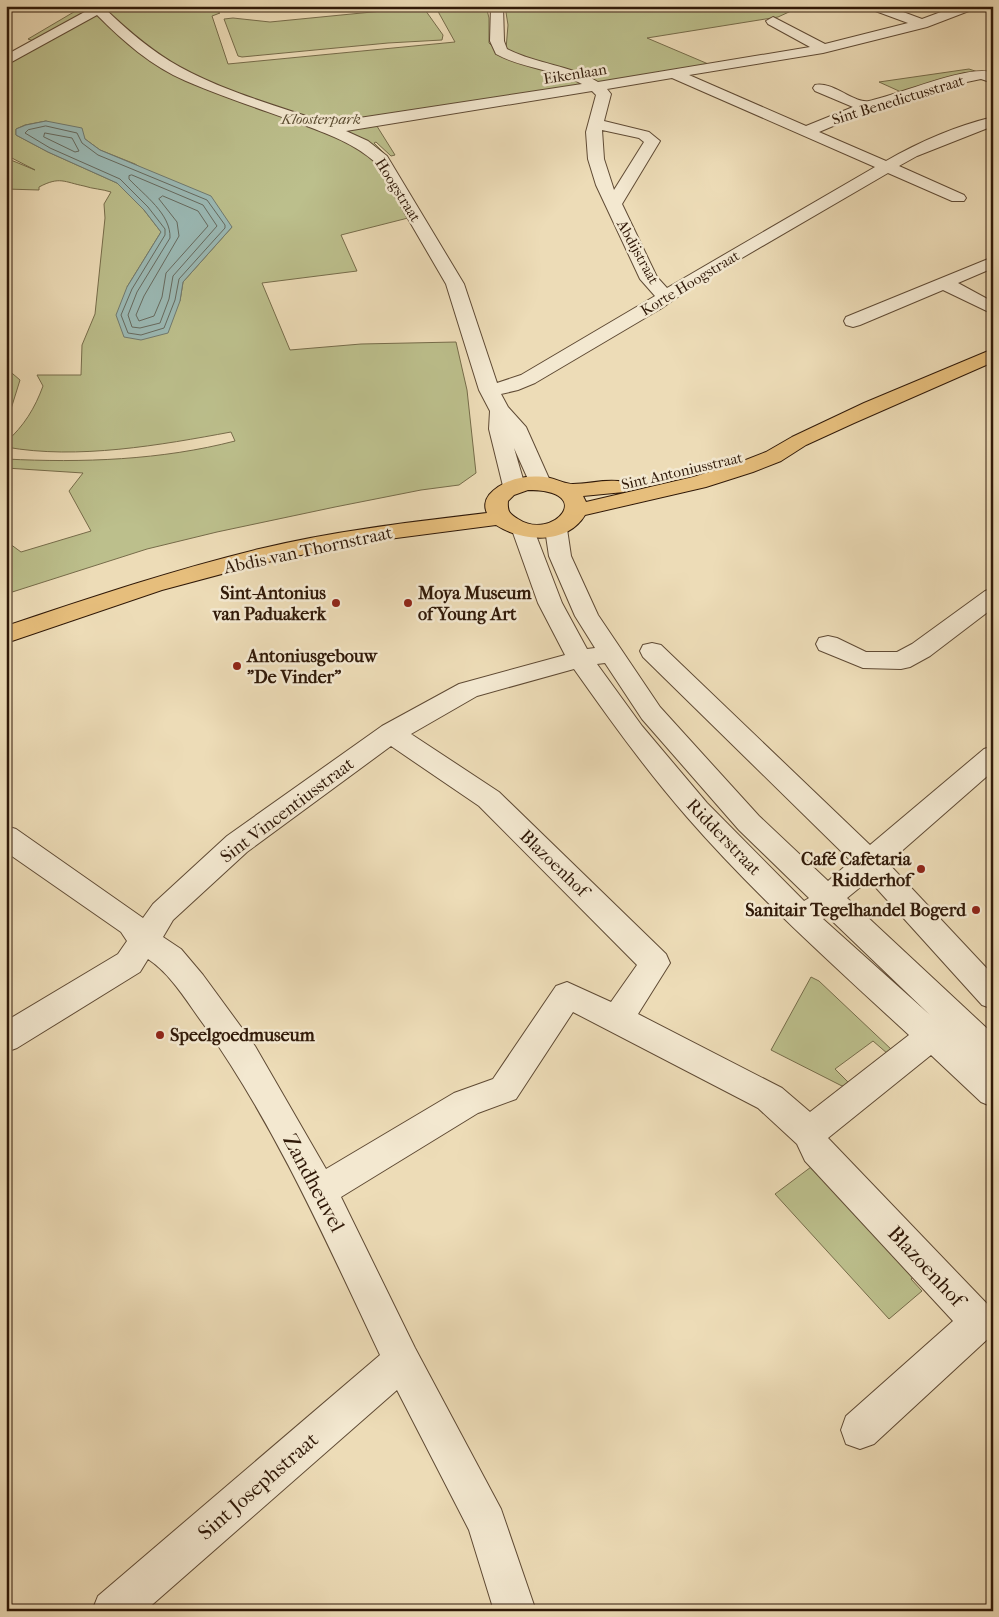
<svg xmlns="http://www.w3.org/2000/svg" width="999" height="1617" font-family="'IM FELL French Canon',serif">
  <rect width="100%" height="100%" fill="#eddcb7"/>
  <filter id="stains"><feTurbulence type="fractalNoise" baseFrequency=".004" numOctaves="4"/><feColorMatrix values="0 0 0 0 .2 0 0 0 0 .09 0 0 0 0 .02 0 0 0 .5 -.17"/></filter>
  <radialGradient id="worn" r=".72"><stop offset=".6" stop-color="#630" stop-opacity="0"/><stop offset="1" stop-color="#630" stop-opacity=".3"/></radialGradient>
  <!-- green -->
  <path fill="#bcbf8c" stroke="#766c4a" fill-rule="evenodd" d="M84,6h125l11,7 -8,3 16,48 227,-22 -20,-36h51l3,12v25l11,11 71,21 13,10 -209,38 20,32 -4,1 -15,-14 -2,1 10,10 -11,4 35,61 -67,17 16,36 -95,12 28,67 71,-6 95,-2 11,48 9,83 -17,12 -38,5 -86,17 -118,25 -70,17 -141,45v-53l15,11 70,-21 -22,-40 14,-18 -77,-5v-9c76,4 156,1 229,-18l-4,-9c-70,13 -154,28 -225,15v-5c18,-16 29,-34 37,-56l-6,-11h44l1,-30 13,-31 10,-96 -1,-14 7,-12c-9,-3 -18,-3 -27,-6 -20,-4 -24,-10 -45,1v3l-33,-1v-31l29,12 -29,-15v-91l33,-21 -11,-4zM46,121l39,18 15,11 35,14 97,63 -49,55 -3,19 -53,-14 34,-55 -17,-22 -27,-27 -69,-31 -32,-17v-6l9,-4z
    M505,6h297l-24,11 -131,21 66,28 -111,19c-22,-15 -39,-14 -63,-21 -11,-3 -22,-10 -33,-15l2,-24z
    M423,7l20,28 -1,5 -54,3 -146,14 -4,-1 -14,-37 9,-1 37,4z
    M969,69l12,4 -71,23 -31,-14z
    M6,368l14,12 -14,45z
    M811,977l8,4 73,69 -4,4 -15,-13 -38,28 15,15 -8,2 -71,-36z
    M815,1164l103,109 -7,6 11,12 -33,28 -114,-125z"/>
  <!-- water -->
  <path fill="#9bbab6" stroke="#707a70" d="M46,121l36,7 3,11 15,11 111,46 21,31 -49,55 -3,19 -12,32 -27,7 -17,-3 -8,-22 11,-28 34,-55 -17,-22 -27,-27 -69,-31 -32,-17v-6l10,-4z"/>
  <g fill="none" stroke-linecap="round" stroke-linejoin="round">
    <!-- shore -->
    <path stroke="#666a5f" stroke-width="1" d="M46,126l31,7 5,10 16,12 109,45 18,25v3l-46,51 -4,21 -11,28 -23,7 -13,-2 -7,-18 11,-26 33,-54v-6l-17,-22 -28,-28 -70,-31 -25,-15 3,-3z
      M45,133l27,5 7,13 -4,1 -31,-15z
      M132,175l71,30 14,21 -44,50 -4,23 -9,24 -20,5 -8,-1 -4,-12 9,-23 33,-54c1,-24 -26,-43 -41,-59v-3z
      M163,196l35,15 10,15 -42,47 -4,24 -8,19 -15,5 -3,-6 8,-19 35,-60 -2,-14 -18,-23z"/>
    <defs>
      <path id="minor" d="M88,6h14c24,23 49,45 78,61 47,26 102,40 153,58l13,-5 236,-36c-26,-15 -59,-15 -86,-30l-6,-13 1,-35h12l1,35 3,8c29,15 63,16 91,33l212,-35 -42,-23 -2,-3 7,-4 52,27 83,-21 -38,-14 -1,-3h18l35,13 35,-13h18l-1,3 -47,18 -104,26 -134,22 117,51 47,-19 -38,-16 -2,-3 2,-3c18,-4 39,19 54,16 27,-5 102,-38 124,-28v10l-12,-4 -19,4 -91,27 -52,22 67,29c33,-19 70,-35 107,-44v9l-76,30 -18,10 65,29 2,3 -2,3h-12l-64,-28 -196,114 -30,21 -127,75 -17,7 -17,4 7,13 18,20 25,56 -3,5 -8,1 -8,-1 -18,-40 11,38 -3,5 -8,1 -8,-1 -3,-5 -14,-57 1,-18 -11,-21 -33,-106 -71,-122c-24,-21 -53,-30 -82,-41 -36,-13 -72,-25 -107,-40 -35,-15 -63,-40 -89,-66l-91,50v-10l84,-46zM672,78l203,89 -208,121 -10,-11 -35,-73 38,-63 -11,-9 -45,-11 7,-27 -4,-5zM592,91l4,4 -10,37 2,27 8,26 44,94 15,17 -134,79 -24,8 -33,-99 -77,-128 -19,-15 -22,-10zM602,130l37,8 5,4 -30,48 -10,-31z
        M993,257v11l-35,15 35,19v12l-50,-24 -83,35 -7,2 -7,-2 -2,-4 2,-4z
        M556,522l8,2 3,5 4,27 27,59 62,92 99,109 69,65 23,-20 -208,-204 -3,-6 3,-6 9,-2 9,2 209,200 114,-96 9,-3v25l-105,92 105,112v34l-11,-4 -113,-125 -22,18 146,136v35l-4,-2 4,4v36l-12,-5 -50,-47 -103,83 164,171v26l-118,109 -14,5 -14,-5 -5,-14 5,-14 107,-95 -148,-160 -8,-17 -39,-36 -185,-96 -57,87 -38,14 -137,84 74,151 86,161 35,102h-42l-25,-81 -72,-140 -252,221h-53l6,-15 282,-241c-53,-112 -104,-228 -176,-330 -17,-23 -32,-50 -56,-66l-8,13 -123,76 -11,4v-31l112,-67 9,-13 -6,-9 -115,-80v-26l10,3 127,89 10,-14 74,-68 155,-110 77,-42 106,-29 -27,-52 -26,-73 3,-5 8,-2 8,2 3,5 28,73 25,46 8,-1 -20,-32 -26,-60 -4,-27 3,-5zM605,663l37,56 97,111 70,68 -5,3 -97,-98 -65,-77 -45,-62zM574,669c36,51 72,101 113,148 68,78 146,148 222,218l-99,77 -28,-24 -144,-74 32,-51 -4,-9 -167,-162 -88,-58 66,-38zM391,746l88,60 158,159 -26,37 -44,-20 -11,4 -63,93 -39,14 -128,76 -71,-123 -52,-71 -22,-26 -18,-12 10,-17 74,-68zM827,916l103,99 -107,-96z
        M993,588v20l-63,48 -20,11 -9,2 -38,-1 -44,-18 -3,-6 3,-6 9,-2 9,2 29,14h31l15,-8 73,-53z"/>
      <path id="major" d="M993,349v13l-139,61 -48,22 -25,16 -28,11 -47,15 -121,28c-18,30 -63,27 -89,10l-138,18 -95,20 -101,27 -156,53v-17c84,-28 167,-56 253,-77 75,-18 152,-27 228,-36 -3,-6 -2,-13 2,-18 15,-17 40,-21 61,-17 8,2 16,6 23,6 17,0 34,-6 51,-2l3,5 -3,5 -41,4 3,6 107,-25 45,-14 28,-11 26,-15 72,-34zM528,490c70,0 25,52 -10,29 -8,-5 -11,-7 -10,-18l6,-6z"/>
    </defs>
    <!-- minor casing -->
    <use href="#minor" stroke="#5f4a34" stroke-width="2"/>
    <!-- major casing -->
    <use href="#major" stroke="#301908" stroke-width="2"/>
    <!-- minor -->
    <use href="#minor" fill="#f3e8d0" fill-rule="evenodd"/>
    <!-- major -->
    <use href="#major" fill="#e6be7c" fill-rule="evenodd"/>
  </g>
  <!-- markers -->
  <g fill="#8f2418" stroke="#f3e8d0" stroke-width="2">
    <circle cx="336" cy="603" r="5"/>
    <circle cx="408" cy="603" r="5"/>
    <circle cx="237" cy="666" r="5"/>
    <circle cx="921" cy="869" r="5"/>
    <circle cx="976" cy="910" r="5"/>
    <circle cx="160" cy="1035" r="5"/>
  </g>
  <g text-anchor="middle" stroke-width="5" stroke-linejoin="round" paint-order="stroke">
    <!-- far-street labels -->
    <g font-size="15" fill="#301908" stroke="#f3e8d0">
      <text transform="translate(575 74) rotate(-9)" y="5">Eikenlaan</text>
      <text transform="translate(898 100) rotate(-17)" y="5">Sint Benedictusstraat</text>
      <text transform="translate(398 190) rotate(58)" y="5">Hoogstraat</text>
      <text transform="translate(638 252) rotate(61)" y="5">Abdijstraat</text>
      <text transform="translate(690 283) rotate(-31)" y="5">Korte Hoogstraat</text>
      <text transform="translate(682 471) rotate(-13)" y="5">Sint Antoniusstraat</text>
    </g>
    <!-- far-park labels -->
    <g font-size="15" font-style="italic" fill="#5a4b30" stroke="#f3e8d0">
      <text x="321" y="124">Kloosterpark</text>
    </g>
    <!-- street labels -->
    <g font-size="18" fill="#301908" stroke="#f3e8d0">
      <text transform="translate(308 550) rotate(-12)" y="6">Abdis van Thornstraat</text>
      <text transform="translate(287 810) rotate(-37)" y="6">Sint Vincentiusstraat</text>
      <text transform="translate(724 837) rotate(46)" y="6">Ridderstraat</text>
      <text transform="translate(554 863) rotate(44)" y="6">Blazoenhof</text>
    </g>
    <!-- poi labels -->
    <g font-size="18" font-weight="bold" fill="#301908" stroke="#f3e8d0" text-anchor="end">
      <text x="326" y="599">Sint-Antonius<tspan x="326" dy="21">van Paduakerk</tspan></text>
      <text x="418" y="599" text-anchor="start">Moya Museum<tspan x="418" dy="21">of Young Art</tspan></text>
      <text x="247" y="662" text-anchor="start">Antoniusgebouw<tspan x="247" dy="21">"De Vinder"</tspan></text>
      <text x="911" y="865">Café Cafetaria<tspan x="911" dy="21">Ridderhof</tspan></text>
      <text x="966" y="916">Sanitair Tegelhandel Bogerd</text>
      <text x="170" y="1041" text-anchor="start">Speelgoedmuseum</text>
    </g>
    <!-- near-street labels -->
    <g font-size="21" fill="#301908" stroke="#f3e8d0">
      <text transform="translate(314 1183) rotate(62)" y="7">Zandheuvel</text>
      <text transform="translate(926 1266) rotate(47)" y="7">Blazoenhof</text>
      <text transform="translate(258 1486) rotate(-41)" y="7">Sint Josephstraat</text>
    </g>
  </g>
  <!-- margin -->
  <rect width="999" height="1617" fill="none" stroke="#eddcb7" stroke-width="25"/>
  <rect x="8" y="8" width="984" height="1602" fill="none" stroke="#301908" stroke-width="2.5"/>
  <rect x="12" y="12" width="974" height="1592" fill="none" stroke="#301908"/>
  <rect width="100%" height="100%" filter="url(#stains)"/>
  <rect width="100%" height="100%" fill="url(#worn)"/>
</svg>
